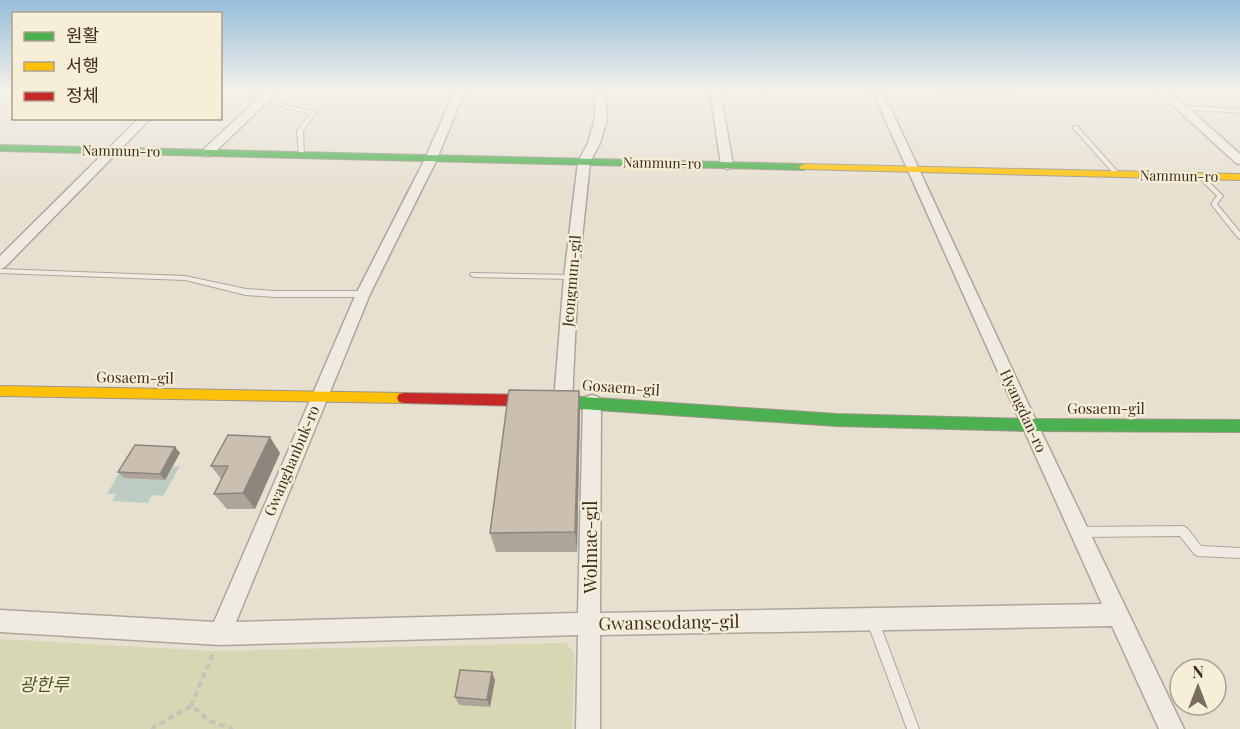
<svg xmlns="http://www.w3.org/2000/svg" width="1240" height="729" font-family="'Playfair Display','Noto Sans KR',serif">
  <rect width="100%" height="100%" fill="#e7e0d1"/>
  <!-- green -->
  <path fill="#d6d7b3" d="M0,639l213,12 353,-8 9,11 -3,75h-572z"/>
  <!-- water -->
  <path fill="#bcccc2" d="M180,466l-17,30 -11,-1 -4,8 -36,-2 4,-7h-9l15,-26 43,12 8,-13z"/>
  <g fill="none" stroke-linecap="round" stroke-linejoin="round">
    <defs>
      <path id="lane" d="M942,90h73l1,1 -3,2 -69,-1z
        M262,99l53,13 1,1 -13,18 1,25 -5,-1 -2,-24 13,-17 -48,-13z
        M1182,106l58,3v4l-60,-4v-2z
        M1073,126h4l42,47v2h-4l-42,-47z
        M1200,174l2,1 21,21 -6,8 23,28v7l-2,-1 -27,-34 6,-8 -20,-20z
        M0,269l185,7 61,13 29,2h88l4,3 -4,3h-88l-29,-2 -61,-15 -185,-7z
        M471,273l100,2 4,2 -4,2 -97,-2 -4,-2z
        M1183,526l4,2 14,18 39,2v10l-42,-2 -4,-2 -14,-18 -100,1 -4,-2 -1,-3 1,-3 4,-2z
        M872,614l4,1 2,4 41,110h-12l-41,-110 2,-4z"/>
      <path id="street" d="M267,90h12l-68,66h-8v-6z
        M455,90h10l-28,69 -67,135 -134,328 342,-9 5,-211 3,-5 6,-2 6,2 3,5 -1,211 502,-9 -230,-514h10l156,335 146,304h-25l-47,-103 -512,9v94h-24l2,-94 -358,10 -220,-13v-22l214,12 142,-328 69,-135z
        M595,90h10l2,29 -7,24 -10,19 -12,115 -6,124 -3,5 -6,2 -6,-2 -3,-5 10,-124 14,-115 10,-19 7,-24z
        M710,90h10l13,75 -2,3 -4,1 -6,-4z
        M1156,90h12l72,64v10l-4,-1z
        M139,118h12l-146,149 -5,2v-13z"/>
      <path id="fast" d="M0,145l804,19 5,3 -5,3 -804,-19z
        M552,395l285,19 192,5 211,1v12l-211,-1 -192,-5 -285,-19 -5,-2 -2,-4 2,-4z"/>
      <path id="slow" d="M804,164l436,10v6l-440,-11 -1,-2z
        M0,386l404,7 5,1 2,4 -2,4 -5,1 -404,-7z"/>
      <path id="jam" d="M404,393l148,2 5,2 2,4 -2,4 -5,2 -148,-4 -5,-1 -2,-4 2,-4z"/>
    </defs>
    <!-- lane casing -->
    <use href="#lane" stroke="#ada599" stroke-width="2"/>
    <!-- street casing -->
    <use href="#street" stroke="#ada599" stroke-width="3"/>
    <!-- fast casing -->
    <use href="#fast" stroke="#9c958a" stroke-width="2"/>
    <!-- slow casing -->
    <use href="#slow" stroke="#9c958a" stroke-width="2"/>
    <!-- jam casing -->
    <use href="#jam" stroke="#9c958a" stroke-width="2"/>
    <!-- path -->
    <path stroke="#c8c2b9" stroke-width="4" stroke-dasharray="6 4" stroke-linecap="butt" d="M191,706l22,-53
      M151,729l40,-23 19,15 23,8"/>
    <!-- lane -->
    <use href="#lane" fill="#efebe3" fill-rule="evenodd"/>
    <!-- street -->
    <use href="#street" fill="#efebe3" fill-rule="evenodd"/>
    <!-- fast -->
    <use href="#fast" fill="#4caf50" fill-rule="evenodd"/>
    <!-- slow -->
    <use href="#slow" fill="#ffc107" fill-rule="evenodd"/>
    <!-- jam -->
    <use href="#jam" fill="#c62828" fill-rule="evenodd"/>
  </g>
  <!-- wall -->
  <path fill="#afa499" d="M580,413l-3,139h-81l-6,-19z
    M175,447l5,6 -15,27 -41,-2 -6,-6z
    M280,453l-25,56h-28l-13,-15 7,-15 -10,-13z
    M495,680l-5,27 -31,-2 -4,-8z"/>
  <!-- shaded-wall -->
  <path fill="#8e867d" d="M579,391l1,22 -3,139 -2,-20z
    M270,437l10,16 -25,56 -12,-16z
    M175,447l5,6 -15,27 -5,-6z
    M492,672l3,8 -5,27 -3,-7z"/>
  <!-- building -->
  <path fill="#cbbfb2" stroke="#8e867d" stroke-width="1.5" d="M509,390l70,1 -4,141 -85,1z
    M228,435l42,2 -27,56 -29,1 14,-28h-17z
    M135,445l40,2 -15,27 -42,-2z
    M460,670l32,2 -5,28 -32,-3z"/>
  <!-- sky -->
  <linearGradient id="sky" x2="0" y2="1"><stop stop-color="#96bed9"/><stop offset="0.47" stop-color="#f4f1ea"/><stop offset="1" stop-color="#f4f1ea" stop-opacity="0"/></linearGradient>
  <rect width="1240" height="192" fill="url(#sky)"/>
  <g text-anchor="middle" stroke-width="4.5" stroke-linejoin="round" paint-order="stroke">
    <!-- far-street labels -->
    <g font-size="14" fill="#3d2e20" stroke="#f7eed8">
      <text transform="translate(121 151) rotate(1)" y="5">Nammun-ro</text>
      <text transform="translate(662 163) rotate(1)" y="5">Nammun-ro</text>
      <text transform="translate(1179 176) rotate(1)" y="5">Nammun-ro</text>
    </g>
    <!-- street labels -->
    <g font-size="15" fill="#3d2e20" stroke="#f7eed8">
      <text transform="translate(572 281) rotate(-85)" y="5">Jeongmun-gil</text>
      <text transform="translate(135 378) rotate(1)" y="5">Gosaem-gil</text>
      <text transform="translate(621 388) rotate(4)" y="5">Gosaem-gil</text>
      <text x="1106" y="414">Gosaem-gil</text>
      <text transform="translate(1023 411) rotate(65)" y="5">Hyangdan-ro</text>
      <text transform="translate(292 461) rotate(-67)" y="5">Gwanghanbuk-ro</text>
    </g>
    <!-- near-street labels -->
    <g font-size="18" fill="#3d2e20" stroke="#f7eed8">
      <text transform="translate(591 547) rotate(-90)" y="6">Wolmae-gil</text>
      <text transform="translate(669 623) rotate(-1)" y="6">Gwanseodang-gil</text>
    </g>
    <!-- near-park labels -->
    <g font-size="18" font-style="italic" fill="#4d5a26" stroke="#f7eed8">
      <text x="44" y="691">광한루</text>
    </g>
  </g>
  <!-- legend -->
  <rect x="12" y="12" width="210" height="108" fill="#f7eed8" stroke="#ada18e" stroke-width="1.5"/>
  <rect x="24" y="32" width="30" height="9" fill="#4caf50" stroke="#ada18e" stroke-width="1.5"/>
  <text x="66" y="42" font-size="18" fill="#3d2e20">원활</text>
  <rect x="24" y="62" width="30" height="9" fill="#ffc107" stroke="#ada18e" stroke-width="1.5"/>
  <text x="66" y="72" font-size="18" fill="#3d2e20">서행</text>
  <rect x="24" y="92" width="30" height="9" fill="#c62828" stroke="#ada18e" stroke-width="1.5"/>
  <text x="66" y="102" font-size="18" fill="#3d2e20">정체</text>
  <!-- north arrow -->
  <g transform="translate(1198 687)"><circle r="28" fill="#f7eed8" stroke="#ada18e" stroke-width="1.5"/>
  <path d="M0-4.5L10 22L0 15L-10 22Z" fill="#786c5e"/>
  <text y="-9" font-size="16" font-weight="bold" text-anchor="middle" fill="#3d2e20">N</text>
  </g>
</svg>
